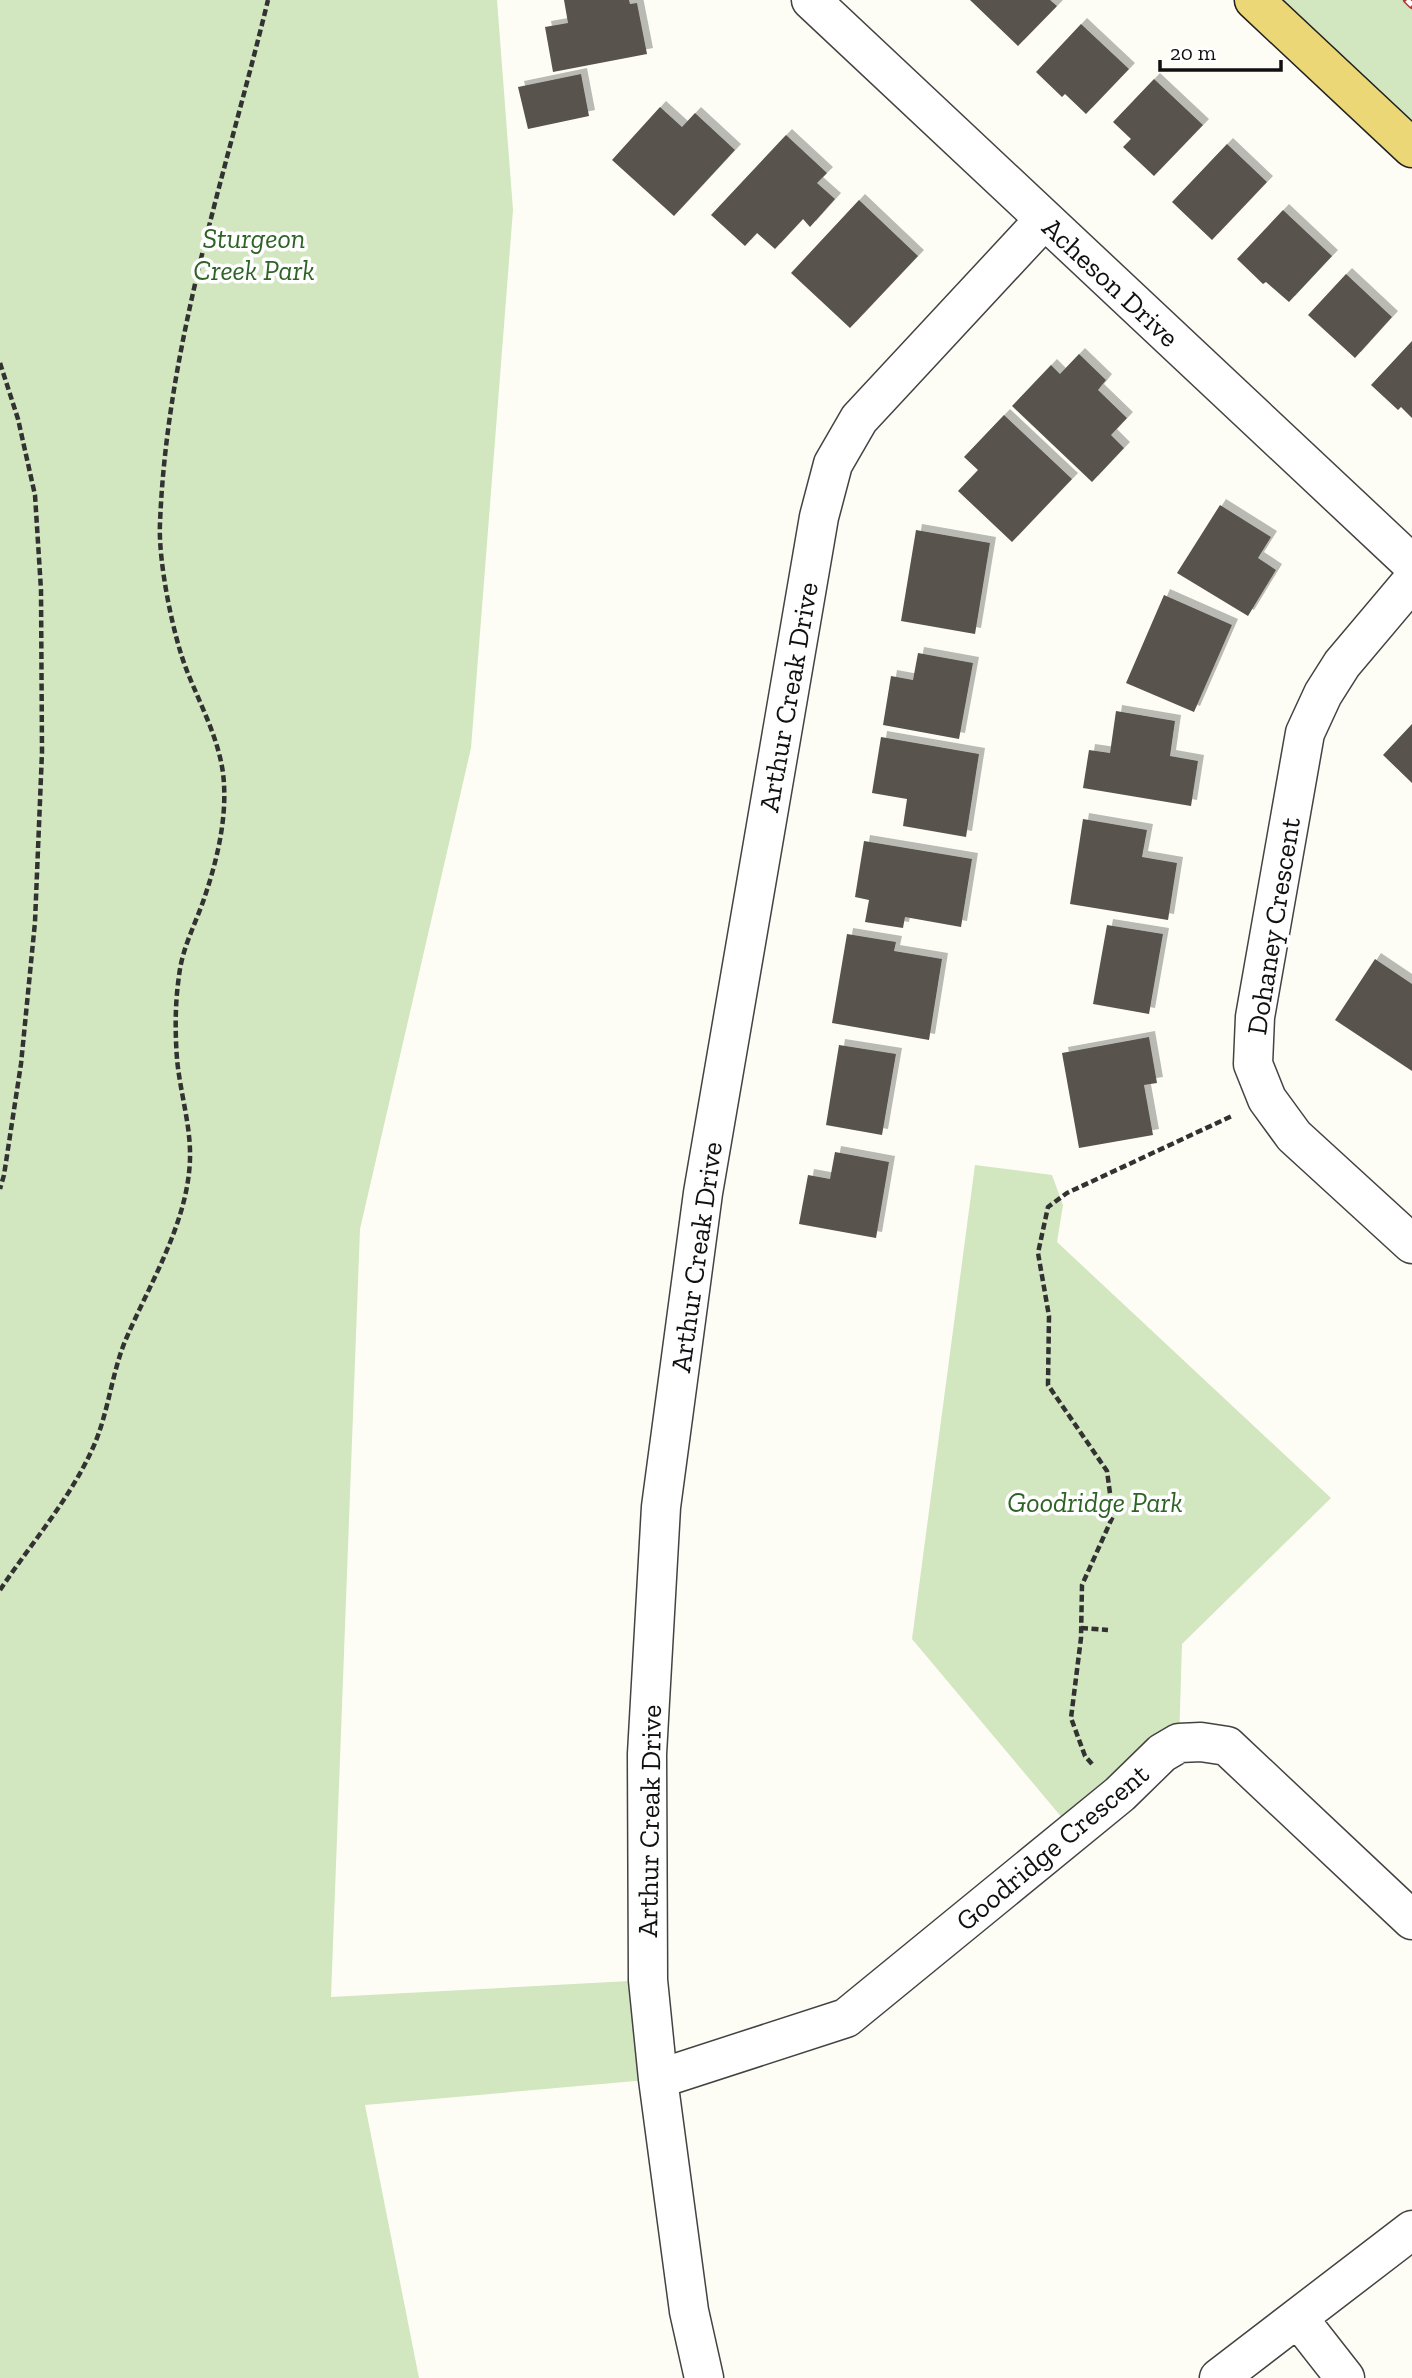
<svg xmlns="http://www.w3.org/2000/svg" width="1412" height="2378" font-family="'Zilla Slab',serif">
  <defs>
    <filter id="shadow"><feDropShadow dx="6" dy="-6" stdDeviation="0" flood-color="#0004"/></filter>
  </defs>
  <rect width="100%" height="100%" fill="#fefdf5"/>
  <!-- green -->
  <path fill="#d2e6c0" d="M0,0h497l16,210 -42,538 -111,481 -29,768 317,-17 10,99 -293,26 54,273h-419z
    M1254,0h158v148z
    M975,1165l77,10 11,30 -6,37 274,256 -149,146 -3,99 -105,89 -162,-193z"/>
  <!-- building -->
  <path fill="#58524e" filter="url(#shadow)" d="M564,0h65l1,4 7,-1 10,51 -94,18 -8,-45 23,-4z
    M970,0h80l7,6 -39,40z
    M1081,24l48,45 -43,45 -21,-20 -3,3 -26,-25z
    M581,74l8,42 -61,13 -10,-42z
    M1154,79l49,46 -49,51 -31,-29 8,-8 -18,-17z
    M660,107l22,20 13,-14 40,37 -61,66 -62,-56z
    M786,135l41,38 -10,10 18,16 -25,28 -7,-8 -28,30 -18,-16 -12,13 -34,-31z
    M1227,144l40,38 -55,58 -40,-38z
    M859,200l59,56 -68,72 -59,-55z
    M1283,210l49,46 -43,46 -23,-20 -3,2 -26,-25z
    M1346,274l46,43 -37,41 -47,-43z
    M1412,341v77l-11,-11 -3,3 -27,-25z
    M1079,354l27,26 -8,10 29,28 -16,17 13,13 -32,34 -80,-76 39,-41 9,9z
    M1004,415l68,64 -60,63 -54,-51 20,-21 -14,-13z
    M1220,505l51,32 -13,21 18,12 -28,46 -71,-43z
    M916,530l74,13 -15,91 -74,-13z
    M1164,595l68,30 -38,87 -68,-29z
    M918,653l55,10 -14,76 -76,-14 8,-49 22,4z
    M1116,711l59,10 -5,35 28,5 -7,45 -108,-18 6,-38 21,3z
    M1412,724v59l-29,-28z
    M881,737l98,17 -13,83 -63,-11 4,-27 -35,-6z
    M1083,819l64,11 -5,27 35,6 -9,57 -98,-16z
    M864,841l108,18 -11,68 -56,-10 -2,11 -38,-6 4,-22 -14,-3z
    M1107,925l56,9 -14,80 -56,-10z
    M847,934l49,8 -2,9 48,8 -13,81 -97,-17z
    M1375,959l37,25v87l-77,-51z
    M1149,1037l8,46 -13,2 9,50 -74,13 -17,-95z
    M839,1045l57,9 -14,81 -56,-10z
    M835,1152l54,10 -13,76 -77,-14 9,-49 22,4z"/>
  <g fill="none" stroke-linecap="round" stroke-linejoin="round">
    <defs>
      <path id="minor" d="M811,0l601,564
        M1412,581l-70,83 -19,30 -18,39 -50,284 -2,47 14,35 27,37 118,108
        M658,2079l188,-61 274,-224 42,-41 17,-10 22,-1 26,4 185,174
        M1298,2318l47,60
        M704,2378l-15,-67 -31,-232 -10,-99 -1,-226 14,-247 42,-314 116,-676 14,-53 26,-45 185,-199
        M1219,2378l193,-148"/>
      <path id="major" d="M1254,0l158,148"/>
    </defs>
    <!-- minor casing -->
    <use href="#minor" stroke="#434343" stroke-width="41"/>
    <!-- major casing -->
    <use href="#major" stroke="#212121" stroke-width="41"/>
    <!-- path -->
    <path stroke="#323232" stroke-width="4.5" stroke-dasharray="7 3.5" stroke-linecap="butt" d="M0,363l18,56 17,76 6,95 1,162 -7,170 -14,142 -17,111 -4,14
      M0,1590c32,-48 72,-93 95,-147 14,-34 17,-71 31,-104 25,-58 62,-117 64,-180 1,-33 -10,-67 -13,-100 -2,-27 -2,-56 2,-83 3,-28 17,-53 26,-80 13,-39 23,-82 18,-123 -5,-36 -23,-69 -36,-102 -14,-35 -29,-110 -27,-148 7,-179 66,-350 108,-523
      M1081,1628l27,2
      M1092,1764l-7,-8 -14,-38 10,-80 1,-53 31,-69 -6,-45 -59,-86 1,-69 -11,-63 10,-46 19,-14 165,-77"/>
    <!-- minor -->
    <use href="#minor" stroke="#fff" stroke-width="38"/>
    <!-- major -->
    <use href="#major" stroke="#ecd777" stroke-width="38"/>
    <defs>
      <path id="rail" d="M1407,0l5,5"/>
    </defs>
    <!-- rail casing -->
    <use href="#rail" stroke="#b43634" stroke-width="8"/>
    <!-- rail -->
    <use href="#rail" stroke="#fff" stroke-width="5" stroke-dasharray="16" stroke-linecap="butt"/>
  </g>
  <g text-anchor="middle" stroke-width="7" stroke-linejoin="round" paint-order="stroke">
    <!-- park labels -->
    <g font-size="28" font-style="italic" fill="#2e6326" stroke="#fff">
      <text x="254" y="248">Sturgeon<tspan x="254" dy="32">Creek Park</tspan></text>
      <text x="1095" y="1512">Goodridge Park</text>
    </g>
    <!-- street labels -->
    <g font-size="28" fill="#101010" stroke="#fff">
      <text transform="translate(1111 282) rotate(43)" y="10">Acheson Drive</text>
      <text transform="translate(788 697) rotate(-80)" y="10">Arthur Creak Drive</text>
      <text transform="translate(1273 926) rotate(-81)" y="10">Dohaney Crescent</text>
      <text transform="translate(696 1257) rotate(-82)" y="10">Arthur Creak Drive</text>
      <text transform="translate(649 1821) rotate(-89)" y="10">Arthur Creak Drive</text>
      <text transform="translate(1052 1847) rotate(-40)" y="10">Goodridge Crescent</text>
    </g>
  </g>
  <!-- scale -->
  <path d="M1160 60v10h121v-10" fill="none" stroke="#101010" stroke-width="3.5"/>
  <text x="1170" y="60" font-size="21" fill="#101010" stroke="#ffffff" stroke-width="5" paint-order="stroke">20 m</text>
</svg>
